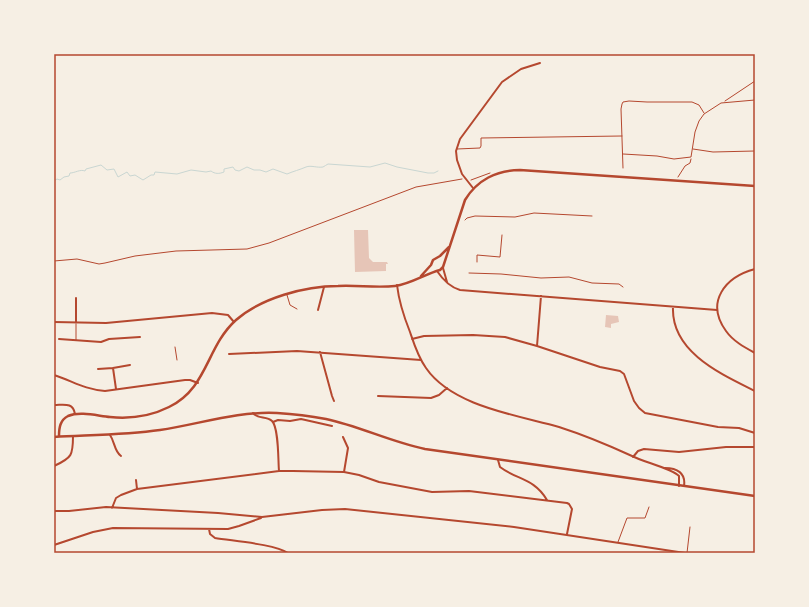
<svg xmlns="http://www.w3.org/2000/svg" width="809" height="607" font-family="Signika,sans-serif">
  <rect width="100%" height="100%" fill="#f6efe4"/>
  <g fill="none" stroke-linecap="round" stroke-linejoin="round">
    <!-- stream -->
    <path stroke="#c9d6d2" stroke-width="1" d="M54,181l3,-2 3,1 4,-3 5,-1 1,-3c5,0 10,-4 15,-2l1,-2 15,-4 6,5 7,-1 4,8 9,-5 3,4 5,-1 8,5 8,-5h3l1,-3 22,2 14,-4 15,2 5,-1c4,3 8,3 13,1v-3l9,-2 2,3 4,1 8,-4 7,3h6l6,2 7,-3 14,5c7,-3 12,-4 19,-7 5,-2 11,1 17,0 2,-1 3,-2 5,-3l42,3 15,-4 12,4 31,6h6l4,-2"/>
  </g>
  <!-- building -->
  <path fill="#e6c5b7" d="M354,230h14l1,28 4,4h14l1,2h-2v7l-31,1z
    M606,315l12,1 1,6 -8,2v4l-6,-1z"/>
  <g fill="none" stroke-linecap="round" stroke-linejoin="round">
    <!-- path -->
    <path stroke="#b5482f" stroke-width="1" d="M725,101l30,-20
      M678,177l7,-11 5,-3 1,-4
      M471,180l19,-7
      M465,220l2,-2 8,-2 40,1 19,-4 58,3
      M54,261l23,-2 22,5 6,-1 30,-7 41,-5 71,-2 22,-6 147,-56 46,-8
      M477,262v-7l23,2 2,-22
      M469,273l32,1 40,4 28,-1 23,6 27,1 4,3
      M175,347l2,13"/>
    <!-- service -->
    <path stroke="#b5482f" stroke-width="1" d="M457,149l23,-1 1,-2v-8l141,-2
      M693,149l20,3 42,-1
      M623,154l34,2 17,3 17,-2 4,-25 4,-11 5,-7 17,-11 34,-3
      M623,168l-2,-59 1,-5 1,-2 6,-1 18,1h45l7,3 5,8
      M287,295l3,10 7,4
      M76,340v-16
      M618,542l9,-24h18l4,-11
      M687,553l3,-26"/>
    <!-- minor -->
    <path stroke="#b5482f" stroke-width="2" d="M473,188l-11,-14 -5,-14 -1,-9 4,-12 42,-57 19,-13 19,-6
      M443,268l4,14
      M755,269c-30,8 -50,33 -29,62 7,10 18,16 29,22
      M437,271c6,9 13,16 23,19l257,20
      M397,285c2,17 7,32 13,47 4,12 8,25 16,36 26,38 90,47 133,59 25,8 49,18 73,29 11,6 39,12 47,20v10
      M76,298v25
      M673,307c-2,45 48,67 82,84
      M318,310l6,-23
      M54,322l52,1 106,-10 16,2 6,7
      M59,339l42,3 8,-3 31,-2
      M412,339l12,-3 49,-1 32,2 32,9 63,21 20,4 4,3 10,27 5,7 6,5 73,14 21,1 16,5
      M537,346l4,-50
      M320,352l12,44 2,5
      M229,354l68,-3 124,9
      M113,368l17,-3
      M98,369l15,-1 3,21
      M54,375c19,6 29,14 51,16l80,-11h5l8,3
      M378,396l53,2 8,-3 8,-7
      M54,405c10,0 19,-3 21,9
      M253,413c4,6 14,3 19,8 7,7 6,40 7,50
      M273,422l5,-2 12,1 11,-2 31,7
      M110,435c5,7 4,16 11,21
      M343,437l5,11 -4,24
      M633,457l5,-6 6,-2 35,3 47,-5h29
      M498,460l2,7c17,13 34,11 47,33
      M54,466c18,-8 19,-11 19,-30
      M665,468c12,0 21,5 19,18
      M136,480l1,9
      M112,508l4,-10 5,-3 16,-6 142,-18h14l51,1 15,3 20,7 53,10 37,-1 98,12 2,1 3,5 -5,25
      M54,511h15l37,-4 112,6 44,4 60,-7 23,-1 169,18 171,26
      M209,529l1,5 5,4c17,3 60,6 73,15
      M54,545l39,-13 20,-4 115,1 11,-3 22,-8"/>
    <!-- tertiary -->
    <path stroke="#b5482f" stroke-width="2.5" d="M421,276l10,-11 2,-5 7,-4 9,-9
      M59,436c0,-8 1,-16 9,-20 12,-5 30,0 42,1 20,2 41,-1 59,-10 39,-19 37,-60 67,-87 25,-22 69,-34 102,-34 19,-1 38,2 57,0 16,-2 30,-12 45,-16l3,-3 22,-67c12,-20 32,-30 55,-30l235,16"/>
    <!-- secondary -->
    <path stroke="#b5482f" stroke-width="2.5" d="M54,437c35,-2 71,-2 106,-7 40,-6 77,-19 117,-17 16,1 33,3 49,6 33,7 65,23 99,30l330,47"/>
  </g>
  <!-- border -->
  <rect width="809" height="607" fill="none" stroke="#f6efe4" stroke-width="110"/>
  <rect x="55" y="55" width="699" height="497" fill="none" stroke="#b5482f" stroke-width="1.5"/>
</svg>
